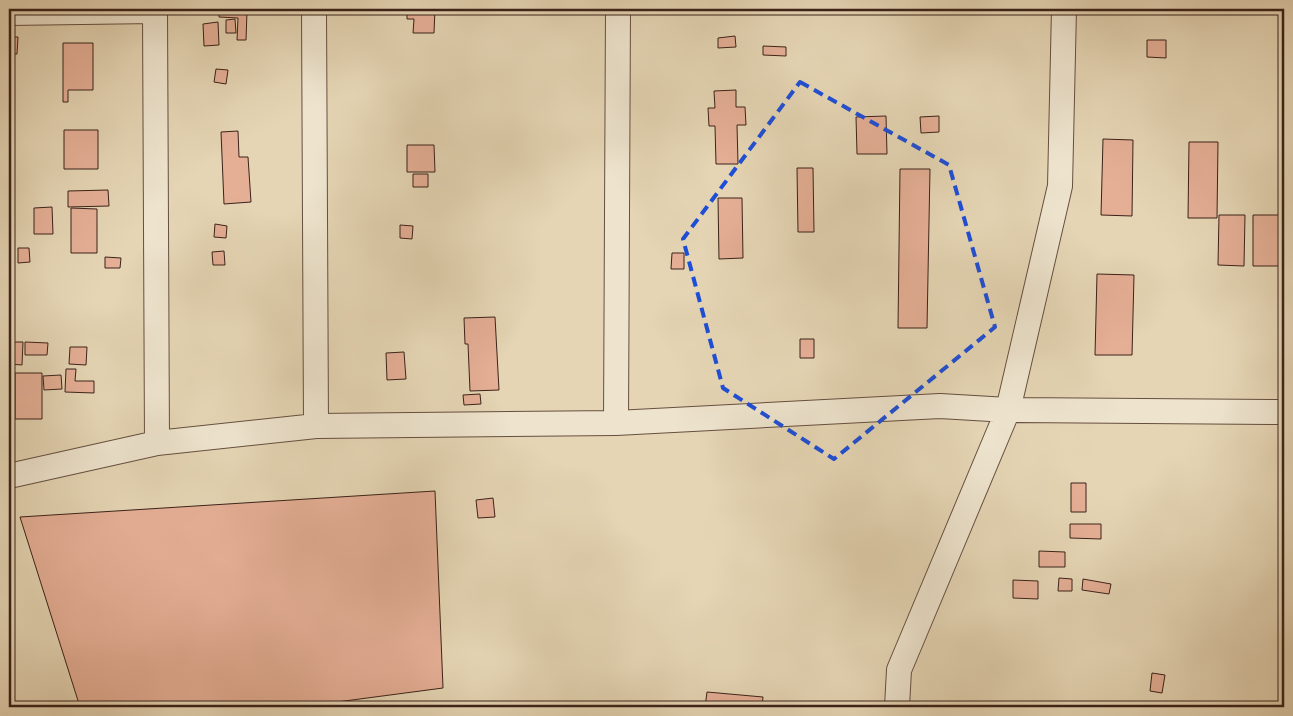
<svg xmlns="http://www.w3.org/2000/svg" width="1293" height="716" font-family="'IM FELL Double Pica',serif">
  <rect width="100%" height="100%" fill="#e5d5b4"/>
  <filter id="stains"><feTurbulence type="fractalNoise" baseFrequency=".004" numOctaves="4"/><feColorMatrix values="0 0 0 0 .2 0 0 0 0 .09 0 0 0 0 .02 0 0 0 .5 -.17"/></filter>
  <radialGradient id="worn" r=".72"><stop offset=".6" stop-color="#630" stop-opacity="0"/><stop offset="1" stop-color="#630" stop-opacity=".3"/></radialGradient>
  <!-- building -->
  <path fill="#e5af96" stroke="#3b2219" d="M219,9h19v2h9l-1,29h-9l1,-22 -19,-1z
    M407,9h28l-1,24h-21l1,-14h-7z
    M235,19l1,14h-10v-13z
    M218,22l1,23 -15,1 -1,-22z
    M735,36l1,11 -18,1v-10z
    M9,37h9l-1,17h-8z
    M1147,40h19v18l-19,-1z
    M63,43h30v47h-25v12h-5z
    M763,46l23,1v9l-23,-1z
    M216,69l12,1 -2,14 -12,-2z
    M736,90v17h9l1,18h-9l1,39h-22l-1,-38h-6l-1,-18h7l-1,-17z
    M886,116l1,38h-30l-1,-37z
    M939,116v16l-18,1 -1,-16z
    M64,130h34v39h-34z
    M238,131l1,26h9l3,45 -27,2 -3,-72z
    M1103,139l30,1 -1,76 -31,-1z
    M1189,142h29l-1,76h-29z
    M407,145h27l1,27h-28z
    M797,168h16l1,64h-16z
    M900,169h30l-3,159h-29z
    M413,174h15v13h-15z
    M108,190l1,16 -41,1v-16z
    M718,198h24l1,60 -24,1z
    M52,207l1,27h-19v-26z
    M71,208l26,1v44h-26z
    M1219,215h26l-1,51 -26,-1z
    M1253,215h31v51h-31z
    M215,224l12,2 -1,12 -12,-1z
    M400,225l13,1 -1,13 -12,-1z
    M18,248h11l1,14 -12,1z
    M224,251l1,14h-12l-1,-13z
    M672,253h12v16h-13z
    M105,257l16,1 -1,10h-15z
    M1097,274l37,1 -2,80h-37z
    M495,317l4,73 -29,1 -2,-47h-3l-1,-26z
    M800,339h14v19h-14z
    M9,342h14l-1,23 -13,-1z
    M25,342l23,1 -1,12h-22z
    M70,347h17l-1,18 -17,-1z
    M404,352l2,27 -19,1 -1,-27z
    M66,369h10l-1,12h19v12l-29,-1z
    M15,373h27v46h-27z
    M61,375l1,14 -18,1 -1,-14z
    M480,394l1,10 -17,1 -1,-10z
    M1071,483h15v29h-15z
    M435,491l8,197 -144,19h-219l-60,-190z
    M493,498l2,19 -17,1 -2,-18z
    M1070,524h31v15l-31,-1z
    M1039,551l26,1v15h-26z
    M1059,578l13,1v12h-14z
    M1083,579l28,5 -2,10 -27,-4z
    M1013,580l25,1v18l-25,-1z
    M1152,673l13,2 -3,18 -12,-2z
    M707,692l56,5 -1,10h-57z
    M808,703l46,4h-46z"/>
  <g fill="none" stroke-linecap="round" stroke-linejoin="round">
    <defs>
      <path id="minor" d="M155,9l2,434
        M314,9l2,417
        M9,13l146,-2
        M616,423l2,-414
        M9,476l148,-33 159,-17 300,-3 324,-17 68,4 276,2
        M897,707l2,-37 109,-260 52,-224 4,-177"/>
    </defs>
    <!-- minor casing -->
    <use href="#minor" stroke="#664f40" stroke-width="26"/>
    <!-- minor -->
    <use href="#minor" stroke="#eee4ce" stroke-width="24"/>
  </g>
  <!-- marked area -->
  <path fill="none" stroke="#1d4ed8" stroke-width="4" stroke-dasharray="10 6" stroke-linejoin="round" d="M800,82l149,83 46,162 -161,132 -111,-71 -40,-149z"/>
  <!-- margin -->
  <rect width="1293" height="716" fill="none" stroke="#e5d5b4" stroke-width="30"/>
  <rect x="10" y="10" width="1273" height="696" fill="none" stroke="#3b2219" stroke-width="2.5"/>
  <rect x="15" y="15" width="1263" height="686" fill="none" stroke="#3b2219"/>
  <rect width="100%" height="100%" filter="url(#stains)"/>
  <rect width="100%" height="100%" fill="url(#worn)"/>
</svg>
